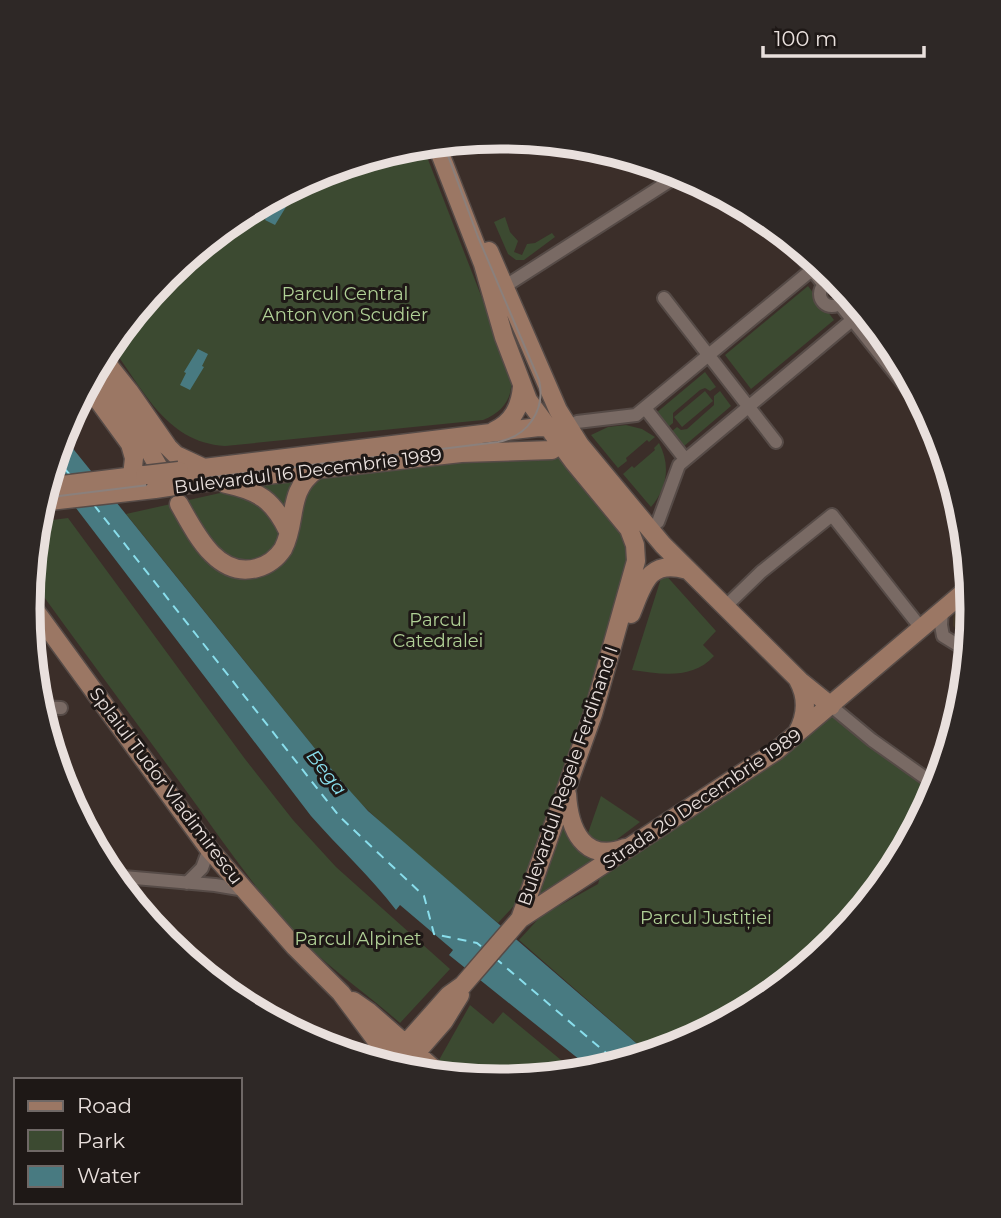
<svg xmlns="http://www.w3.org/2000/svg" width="1001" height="1218" font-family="Montserrat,sans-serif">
  <rect width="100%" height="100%" fill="#3b2e29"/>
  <!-- industrial -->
  <path fill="#433728" d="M972,596l1,13 -3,32 -17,-15v-8l1,-7z"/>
  <!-- green -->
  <path fill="#3c4a31" d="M422,144l88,226c5,24 -4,41 -27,50l-258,26c-61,-4 -82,-59 -116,-102l58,-69 71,-59 82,-44 89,-26z
    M505,217l5,15 8,9 -4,11 8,3 5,-11 8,-1 17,-10 3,4 -31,23h-8l-8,-6 -14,-32z
    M808,286l26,34 -83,69 -26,-34z
    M705,372l11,15 -6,4 -5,-3 -5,2 -27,23v10l-6,5 -11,-15z
    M705,391l8,10 -31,26 -8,-10z
    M720,391l11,15 -48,41 -12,-15 6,-5 4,3 6,-1 27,-24v-9z
    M626,425l16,4 13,8 -6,5 -2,-2 -21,18 1,3 -9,7 -27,-33 17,-8z
    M659,443c12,23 8,45 -8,64l-28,-33 9,-8 2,2 21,-18 -1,-2z
    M557,454l72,75 9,58 -116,310 -24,26 -104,-88 -40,-38 -228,-283 202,-45z
    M68,518l177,241 48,61 43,47 114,102 -50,54c-37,-33 -78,-59 -112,-97 -39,-45 -73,-96 -109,-145 -49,-67 -99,-134 -148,-202l6,-57z
    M663,572l53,59 -13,14 11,11c-22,24 -53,18 -82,14z
    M829,708l108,81 -44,83 -59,71 -71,59 -82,44 -31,9 -131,-115 22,-24 57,-32 5,-18z
    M601,796l39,26 -33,25 -20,-11z
    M564,816l4,22 32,20 -69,49z
    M470,1005l23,19 10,-12 75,62 -78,7 -42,-4 -19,-17z"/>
  <!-- water -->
  <path fill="#487a81" d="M290,188l3,1 -6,12 2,1 -14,23 -10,-5 9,-23z
    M198,349l10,5 -6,12 2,1 -14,23 -10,-5 6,-12 -2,-1z
    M62,435l280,347 26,29 282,244 -55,17 -146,-117 4,-5 -53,-45 -4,5c-26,-34 -57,-62 -85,-94l-261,-342z"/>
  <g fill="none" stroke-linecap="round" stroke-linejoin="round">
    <!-- ferry -->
    <path stroke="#89deec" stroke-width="2" stroke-dasharray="9 7" stroke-linecap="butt" d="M55,458l16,18
      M94,505l245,311 85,80 10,38 43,9 6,5
      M495,958l124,106"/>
    <defs>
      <path id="street" d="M782,232l42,53
        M820 294a12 12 0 1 1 24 0a12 12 0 1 1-24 0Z
        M504,287l178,-114
        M664,298l112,144
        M839,303l94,118
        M645,408l40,51
        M577,422l59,-7 184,-152
        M658,522l21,-57 185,-155
        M725,607l36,-35 71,-57 89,113
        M942,610l-1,15 2,11 26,16
        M831,706l41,34 66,47
        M39,707l22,1
        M112,876l103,9 30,5
        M187,883l15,-15 7,-19"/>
      <path id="secondary" d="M436,143l47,121 21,73 24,63 45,61 56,68 6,16 1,16 -43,153 -73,205
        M489,251l69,159 22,35 83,100 137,136 31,25
        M102,357l27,34 39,56 8,8 28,13
        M95,371l43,60 20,35
        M87,385l43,59 4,14 -2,18
        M494,431c19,-9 26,-24 28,-44
        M179,471l360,-44 15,1
        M188,484l273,-31 91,-3 10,-7 4,-10
        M226,484c33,7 47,16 62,47
        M46,487l97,-12
        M41,502l114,-13
        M179,504c16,28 38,75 78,64 11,-3 20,-10 26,-19 15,-29 3,-57 33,-79
        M29,602l180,247 86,98 46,46 35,47 34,32
        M631,614c12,-29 17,-56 56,-44
        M797,733c10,-18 11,-35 1,-53
        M567,794c2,34 16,70 58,54
        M353,1001l16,11 73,64
        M409,1061l35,-40 16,-26
        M386,1066l63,-71 14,-10 57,-66 256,-168 195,-165"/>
    </defs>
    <!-- street casing -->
    <use href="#street" stroke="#564b47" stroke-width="16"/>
    <!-- secondary casing -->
    <use href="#secondary" stroke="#564b47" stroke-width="21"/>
    <!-- street -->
    <use href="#street" stroke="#796a64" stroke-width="12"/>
    <!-- secondary -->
    <use href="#secondary" stroke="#9b7764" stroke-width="18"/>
    <!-- tram -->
    <path stroke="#8b807c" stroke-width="2" d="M43,498l455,-56c30,-6 48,-32 41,-62l-61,-143 -35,-95"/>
    <defs>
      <path id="secondary-bridge" d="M145,475l34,-4
        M155,489l33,-5"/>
    </defs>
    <!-- secondary-bridge casing -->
    <use href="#secondary-bridge" stroke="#564b47" stroke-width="21" stroke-linecap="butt"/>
    <!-- secondary-bridge -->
    <use href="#secondary-bridge" stroke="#9b7764" stroke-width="18"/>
  </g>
  <g text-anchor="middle" stroke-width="6" stroke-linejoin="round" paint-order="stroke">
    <!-- park labels -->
    <g font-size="18" fill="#b0d096" stroke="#1e1816">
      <text x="345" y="300">Parcul Central<tspan x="345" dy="21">Anton von Scudier</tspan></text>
      <text x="438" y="626">Parcul<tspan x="438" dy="21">Catedralei</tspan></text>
      <text x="706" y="924">Parcul Justiției</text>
      <text x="358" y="945">Parcul Alpinet</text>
    </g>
    <!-- street labels -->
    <g font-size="18" fill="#e9e0dd" stroke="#1e1816">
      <text transform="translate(308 471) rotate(-7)" y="6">Bulevardul 16 Decembrie 1989</text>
      <text transform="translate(568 776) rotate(-71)" y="6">Bulevardul Regele Ferdinand I</text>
      <text transform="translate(166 786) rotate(53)" y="6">Splaiul Tudor Vladimirescu</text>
      <text transform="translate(702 799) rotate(-34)" y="6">Strada 20 Decembrie 1989</text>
    </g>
    <!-- water labels -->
    <g font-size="19" font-style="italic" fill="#89deec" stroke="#1e1816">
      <text transform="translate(327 772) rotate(52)" y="7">Bega</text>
    </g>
  </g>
  <!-- crop -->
  <path d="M0 0H1001V1218H0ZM40 609a460 460 0 1 1 920 0a460 460 0 1 1-920 0Z" fill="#2e2826" fill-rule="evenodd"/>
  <path fill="none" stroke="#e9e0dd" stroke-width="9" d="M40 609a460 460 0 1 1 920 0a460 460 0 1 1-920 0Z"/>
  <!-- legend -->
  <rect x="14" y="1078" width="228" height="126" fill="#1e1816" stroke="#6f6866" stroke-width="2"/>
  <rect x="28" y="1101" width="35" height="10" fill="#9b7764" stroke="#6f6866" stroke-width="2"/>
  <text x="77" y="1113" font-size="21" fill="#e9e0dd">Road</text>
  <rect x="28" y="1130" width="35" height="21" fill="#3c4a31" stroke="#6f6866" stroke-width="2"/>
  <text x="77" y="1148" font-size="21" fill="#e9e0dd">Park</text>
  <rect x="28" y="1166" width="35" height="21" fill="#487a81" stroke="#6f6866" stroke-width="2"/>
  <text x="77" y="1183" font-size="21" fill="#e9e0dd">Water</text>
  <!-- scale -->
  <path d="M763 46v10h161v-10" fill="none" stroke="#e9e0dd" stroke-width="3.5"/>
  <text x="774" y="46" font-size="21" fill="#e9e0dd" stroke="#1e1816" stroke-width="5" paint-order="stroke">100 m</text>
</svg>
